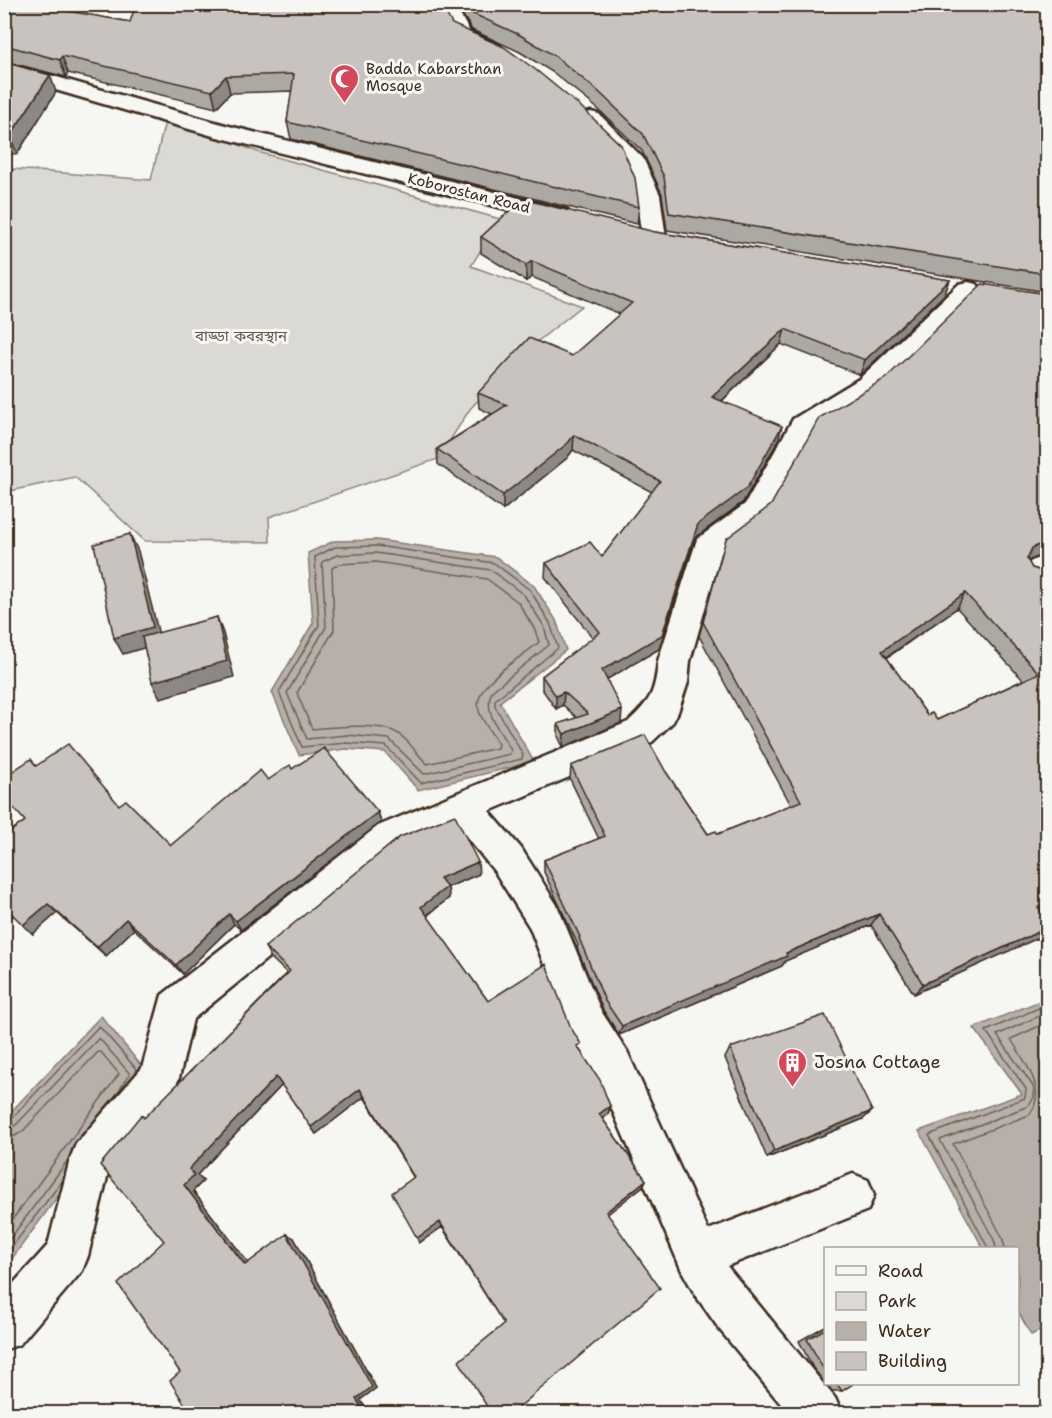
<svg xmlns="http://www.w3.org/2000/svg" width="1052" height="1418" font-family="'Shantell Sans','Noto Sans Bengali',sans-serif">
  <rect width="100%" height="100%" fill="#f6f6f2"/>
  <filter id="ink" filterUnits="userSpaceOnUse"><feTurbulence type="fractalNoise" baseFrequency=".0167" numOctaves="2"/><feDisplacementMap in="SourceGraphic" scale="12" xChannelSelector="R" yChannelSelector="G"/><feConvolveMatrix kernelMatrix="1 2 1 2 8 2 1 2 1" color-interpolation-filters="sRGB"/></filter>
  <g filter="url(#ink)">
    <!-- green -->
    <path fill="#dad9d3" stroke="#8a8278" stroke-width="1.5" d="M166,117l92,35 242,67 -29,47 111,40 -59,47 -53,56 -32,50 -169,58 1,25 -125,-1 -70,-64 -70,15 -1,-308 9,-15 138,11z"/>
    <!-- water -->
    <path fill="#b6b0a9" stroke="#857a71" stroke-width="1.5" d="M377,540l119,17 38,29 22,34 10,30 -66,52 34,60 -116,28 -33,-38 -39,-3 -47,6 -27,-63 41,-69 -5,-70 26,-12z
      M1047,998l1,329 -17,8 -13,-24v-63h-35l-64,-117 103,-37 -48,-66z
      M101,1016l47,58 -140,190 -3,-4v-142z"/>
    <g fill="none" stroke-linecap="round" stroke-linejoin="round">
      <!-- shore -->
      <path stroke="#6c6056" stroke-width="1.5" d="M377,546l117,17 36,27 20,33 8,25 -63,52v6l28,49 -1,4 -101,24 -35,-37 -40,-3 -44,4 -23,-55 40,-67 -4,-68 20,-10z
        M376,553l115,17 33,25 20,31 5,19 -57,46c-10,21 9,41 19,59l-1,4 -86,20 -35,-35 -42,-4 -40,4 -20,-46 39,-66 -4,-65 15,-7z
        M376,562l111,17 31,23 17,28 4,12c-17,16 -68,41 -60,69 4,12 13,22 19,33l-1,4 -70,16c-10,-10 -21,-28 -34,-33 -18,-8 -61,-4 -81,-2l-15,-36 37,-63 -2,-62 7,-4z
        M4,1121l7,-2 88,-93 39,45
        M4,1129l12,-4 83,-87 31,36 -16,24
        M4,1138l11,-2 8,-5 75,-79h3l18,22 -115,157
        M4,1247l64,-87
        M988,1248l-59,-113 96,-37 1,-9 -40,-58 62,-27
        M996,1248l-2,-8 -54,-100 86,-33c8,-6 10,-12 7,-21l-36,-51 51,-23
        M1005,1248l-3,-11 -49,-93 76,-29c20,-25 -5,-53 -18,-76l37,-17
        M4,1257l59,-77"/>
      <defs>
        <path id="minor" d="M434,4h20l16,28 30,14 3,4 -3,4c-11,3 -40,-7 -47,-16 -8,-10 -13,-23 -19,-34z
          M4,62l225,64 338,84 4,5 -4,5 -8,2 -346,-86 -209,-61z
          M591,112l8,2 44,44 17,37 6,43 -3,5 -9,3 -9,-3 -3,-5 -6,-43 -14,-34 -42,-42 3,-5z
          M968,282l9,2 4,6 -4,6 -98,97 -66,40 -48,87 -44,33 -31,108 -2,21 -10,30 -5,10 -21,20 -163,69 32,37 36,57 44,106 26,40 81,179 145,-56 15,6 6,15 -6,15 -141,56 108,132 7,16h-53l-69,-84 -24,-34 -14,-25 -83,-192 -27,-43 -42,-108 -35,-56 -38,-47 -55,23 -209,171 -14,59 -6,14 -64,77 -21,87 -6,15 -62,73 -16,6v-56l44,-49 22,-86 6,-15 66,-76 20,-73 216,-169 250,-104c23,-22 27,-29 30,-61l39,-122 48,-35 48,-85 66,-40 100,-95z
          M1048,553v27l-13,5 -11,-4 -4,-8 4,-8z"/>
      </defs>
      <!-- minor casing -->
      <use href="#minor" stroke="#3b2a1e" stroke-width="5"/>
      <!-- minor -->
      <use href="#minor" fill="#f6f6f2" fill-rule="evenodd"/>
    </g>
    <!-- wall -->
    <path fill="#aca8a3" stroke="#3b2a1e" stroke-width="1.5" fill-rule="evenodd" d="M4,4h36l-2,2 92,16 322,2 187,183 -2,17 -346,-85 -4,-17 5,-31 -62,2 -14,15 -148,-35 -2,4 -62,-16z
      M456,4h591v288l-380,-62 -5,-36 -20,-43 -44,-42 -44,-36 -34,-21 -48,-22z
      M4,62l52,30 -39,62 -13,-1z
      M655,232l295,48 -6,15 -84,80 -79,-31 -59,57 56,40 -35,61 -48,36 -36,111 -52,30 14,44 -58,24 -5,-11v-12l19,-6 -14,-13 -7,4 -14,-20v-13l51,-38 -48,-61 1,-14 56,-6 50,-65 -79,-42 -6,8 -64,52 -65,-46 -1,-15 55,-35 -13,-6 -1,-15 94,-37 48,-42 -88,-37 -6,4 -45,-28v-16z
      M1047,294v259l-19,8 4,7 13,4 1,277 1,59 -6,3 -1,26 -126,57 -43,-69 -86,36 -3,5 -163,69 -16,-25 -26,-62 1,-3 -34,-73v-12l55,-21 -29,-60 1,-13 95,6 42,62h10l73,-29 -92,-169 4,-14 68,-117zM957,608l66,72 -86,40 -10,-5 -40,-57z
      M36,766l83,39 52,40 97,-65 24,-11 86,43 3,10 -140,108 -7,-6 -51,50 -49,-45 -28,27 -49,-43 -24,21 -19,-19 -10,9v-88l21,-15z
      M479,874l-31,13 1,11 -22,18 61,85 92,50 30,55 -2,8 -6,4 44,62 -3,6 -36,28 -103,110 -62,-97 -23,16 -5,-65 -50,-81 -48,37 -34,-49 -85,90 6,6 -10,10 55,72 46,-25 82,150 -16,12 9,13h-179l-10,-41 -16,-131 -23,-126 4,3 142,-145 -16,-15 -6,-11z
      M730,1048l142,63 -9,8 -96,39 -42,-100z
      M825,1326v57l-12,-15 -14,-27z
      M826,1383h28l-12,8h-10z"/>
    <!-- shaded-wall -->
    <path fill="#8c8885" stroke="#3b2a1e" stroke-width="1.5" d="M62,56l6,17 -2,4 -6,-17z
      M50,75l6,17 -39,62 -7,-18z
      M226,76l4,17 -14,15 -4,-17z
      M532,261v16l-6,4v-16z
      M950,280l-6,15 -84,80 5,-15z
      M785,329l-4,15 -71,68 2,-15z
      M782,426l-4,15 -35,61 -48,36 -36,111 -58,34 1,-13 96,-146z
      M574,435l-1,15 -6,8 -64,52v-15z
      M130,534l8,17 23,92 -38,11 -9,-16z
      M1047,541v12l-24,10 9,-15z
      M965,593l-8,15 -82,57 7,-14z
      M217,617l6,16 11,44 -74,21 -8,-16z
      M564,692l-1,13 -7,4v-13z
      M622,710l-1,13 -58,24 1,-13z
      M378,812l3,10 -140,108 -5,-9z
      M1047,840v8l-16,7 10,-12z
      M478,862l1,12 -31,13 1,11 -26,20 -2,-11 19,-29z
      M1047,903v5l-20,10 11,-11z
      M48,904l9,9 -24,21 -10,-9z
      M4,906l10,9 -10,9z
      M229,914l5,10 -51,50 -7,-9z
      M879,914l-8,11 -86,36 -3,5 -163,69 3,-9 164,-73z
      M126,919l8,10 -28,27 -9,-9z
      M1047,928v2l-7,7 -126,57 9,-10z
      M276,1077l6,8 -85,90 6,6 -10,10 60,78 -8,-4 -61,-80 5,-16z
      M360,1089l4,8 -48,37 -5,-7z
      M610,1106l-2,8 -11,8 2,-8z
      M872,1111l-9,8 -96,39 7,-7z
      M646,1180l-3,6 -39,31 2,-5z
      M440,1222l2,5 -23,16 -2,-5z
      M287,1234l7,4 82,150 -16,12 9,13h-4l-9,-14z"/>
    <!-- building -->
    <path fill="#c8c3be" stroke="#3b2a1e" stroke-width="1.5" fill-rule="evenodd" d="M4,4h24l102,18 6,-18h305l11,20 52,23 32,23 44,36 41,39 14,33 4,29 -352,-85 7,-48 -68,2 -14,15 -150,-35 -2,4 -56,-15z
      M465,4h582v270l-378,-61 -5,-36 -21,-43 -44,-42 -44,-36 -35,-21 -49,-22z
      M4,62l46,13 -40,61h-6z
      M522,199l133,33 295,48 -85,80 -80,-31 -73,68 70,29 -35,62 -49,36 -36,111 -60,35 20,40 -58,24 -6,-10 30,-10 -24,-22 -8,4 -14,-20 58,-44 -54,-69 44,-21 12,15 58,-76 -86,-46 -6,8 -65,52 -66,-46 70,-44 -29,-12 51,-55 43,18 60,-53 -100,-42 -6,4 -45,-28z
      M982,284l65,10v247l-15,7 -5,11 5,9 13,4 2,-1v269l-6,3 6,7v53l-9,4 9,13v8l-124,56 -44,-70 -93,39 1,3 -165,70 -17,-25 -26,-63 1,-1 -36,-77 61,-24 -34,-70 74,-31 21,37 42,62 8,-3 2,3 83,-33 -98,-179 23,-83 45,-34 48,-87 67,-40zM965,593l74,80 -102,47 -5,-7 -5,2 -45,-64z
      M130,534l23,93 -39,11 -20,-94z
      M217,617l10,44 -75,21 -10,-45z
      M68,744l51,61 7,-5 45,45 89,-75 8,10 22,-15 2,4 32,-21 54,64 -142,109 -7,-7 -53,51 -50,-46 -29,28 -49,-43 -25,21 -19,-19v-70l21,-15 -21,-24v-20l27,-18 5,7z
      M455,815l23,47 -38,16 7,9 -26,20 67,94 58,-37 25,64 10,16 -4,2 23,34 10,26 -11,8 47,66 -40,32 54,76 -148,125h-21l-32,-52 45,-37 -64,-102 -23,16 -25,-45 22,-16 -54,-88 -49,38 -35,-50 -87,92 5,6 -10,10 61,80 42,-31 85,153 -16,12 9,14h-175l-20,-32 10,-9 -62,-88 46,-43 -64,-76 41,-50 3,3 146,-147 -25,-24 135,-110z
      M825,1015l47,96 -98,40 -44,-103z
      M825,1329v42l-3,-5 -15,-27z
      M836,1383h18l-12,8z"/>
  </g>
  <!-- icons -->
  <defs>
    <symbol id="mosque-pin" viewBox="-11 -11 22 30"><path d="M0 17L-7.5 6A9.5 9.5 0 1 1 7.5 6Z" fill="#d1495b" stroke="#f6f6f2"/><path d="M3.5-4.9A6 6 0 1 0 3.5 4.9A5 5 0 1 1 3.5-4.9Z" fill="#fff"/></symbol>
    <symbol id="building-pin" viewBox="-11 -11 22 30"><path d="M0 17L-7.5 6A9.5 9.5 0 1 1 7.5 6Z" fill="#d1495b" stroke="#f6f6f2"/><path d="M-4-6H4V6H1V3H-1V6H-4ZM-2.5-4.3h1.7v1.8h-1.7ZM.8-4.3h1.7v1.8H.8ZM-2.5-1h1.7V.8h-1.7ZM.8-1h1.7V.8H.8Z" fill="#fff"/></symbol>
  </defs>
  <g fill-rule="evenodd">
    <use href="#mosque-pin" x="328" y="62" width="33" height="45"/>
    <use href="#building-pin" x="776" y="1046" width="33" height="45"/>
  </g>
  <g text-anchor="middle" stroke-width="6" stroke-linejoin="round" paint-order="stroke">
    <!-- far-poi labels -->
    <g font-size="15" fill="#3b2a1e" stroke="#f6f6f2" text-anchor="start">
      <text x="366" y="74">Badda Kabarsthan<tspan x="366" dy="17">Mosque</tspan></text>
    </g>
    <!-- far-street labels -->
    <g font-size="15" fill="#3b2a1e" stroke="#f6f6f2">
      <text transform="translate(469 193) rotate(14)" y="5">Koborostan Road</text>
    </g>
    <!-- far-park labels -->
    <g font-size="15" fill="#63564b" stroke="#f6f6f2">
      <text x="241" y="341">বাড্ডা কবরস্থান</text>
    </g>
    <!-- poi labels -->
    <g font-size="18" fill="#3b2a1e" stroke="#f6f6f2" text-anchor="start">
      <text x="814" y="1068">Josna Cottage</text>
    </g>
  </g>
  <!-- margin -->
  <rect width="1052" height="1418" fill="none" stroke="#f6f6f2" stroke-width="24"/>
  <rect x="12" y="12" width="1028" height="1394" fill="none" stroke="#3b2a1e" stroke-width="2" filter="url(#ink)"/>
  <!-- legend -->
  <rect x="824" y="1247" width="195" height="138" fill="#f6f6f2" stroke="#aba49d" stroke-width="1.5"/>
  <rect x="836" y="1266" width="30" height="9" fill="#f6f6f2" stroke="#aba49d" stroke-width="1.5"/>
  <text x="878" y="1277" font-size="18" fill="#3b2a1e">Road</text>
  <rect x="836" y="1292" width="30" height="18" fill="#dad9d3" stroke="#aba49d" stroke-width="1.5"/>
  <text x="878" y="1307" font-size="18" fill="#3b2a1e">Park</text>
  <rect x="836" y="1322" width="30" height="18" fill="#b6b0a9" stroke="#aba49d" stroke-width="1.5"/>
  <text x="878" y="1337" font-size="18" fill="#3b2a1e">Water</text>
  <rect x="836" y="1352" width="30" height="18" fill="#c8c3be" stroke="#aba49d" stroke-width="1.5"/>
  <text x="878" y="1367" font-size="18" fill="#3b2a1e">Building</text>
</svg>
